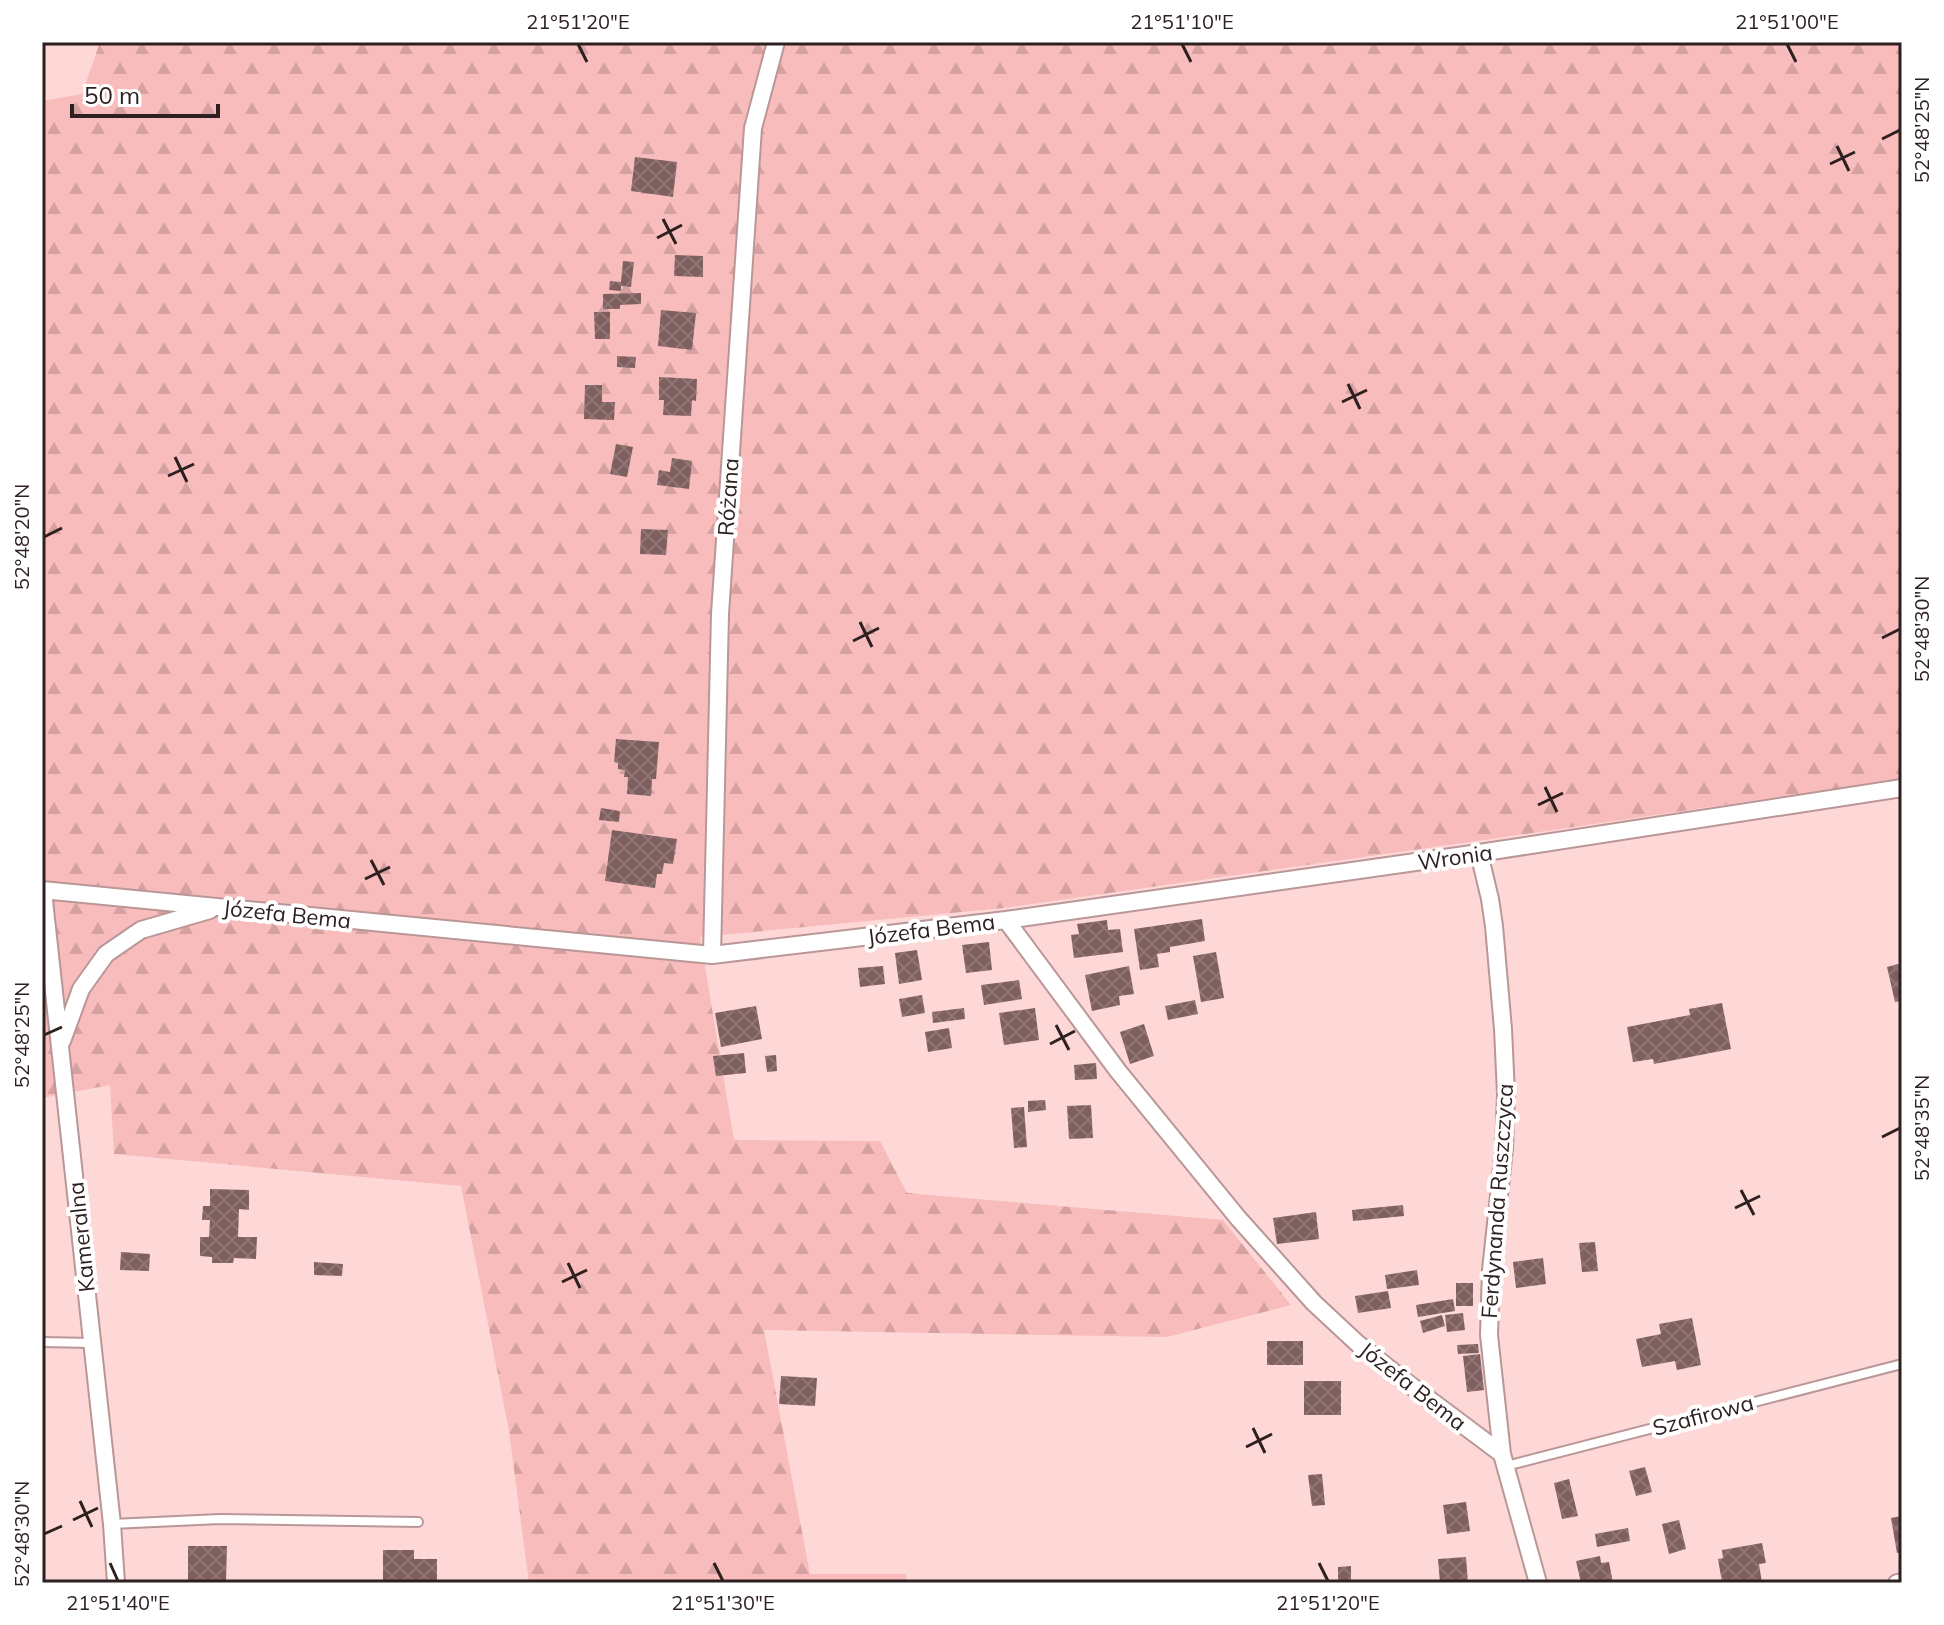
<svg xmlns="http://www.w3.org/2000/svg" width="1944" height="1625" font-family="Mulish,sans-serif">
  <defs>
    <pattern id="forest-firs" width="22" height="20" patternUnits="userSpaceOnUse" patternTransform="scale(2)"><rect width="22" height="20" fill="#f9bcbc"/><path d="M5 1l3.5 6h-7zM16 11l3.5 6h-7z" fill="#d6a1a1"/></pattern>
    <pattern id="building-cross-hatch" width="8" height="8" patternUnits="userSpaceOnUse" patternTransform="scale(2)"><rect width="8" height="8" fill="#805f5f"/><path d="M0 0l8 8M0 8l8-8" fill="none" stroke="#907676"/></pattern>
  </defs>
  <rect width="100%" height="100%" fill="#fdd8d7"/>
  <!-- forest -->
  <path fill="url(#forest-firs)" d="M100,42h1802v737l-418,61 -480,68 -304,29 34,203 146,1 27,52 316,27 68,85 -124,32 -403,-7 46,244h96l1,9h-378l-20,-152 -48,-245 -347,-32 -4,-69 -68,13v-997l40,-7z"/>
  <!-- building -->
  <path fill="url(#building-cross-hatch)" d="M635,157l42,5 -4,35 -42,-6z
    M675,255l28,1v21l-29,-1z
    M623,261l11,1 -3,25 -10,-1v5l-12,-1 1,-9 11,1z
    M641,293v11l-21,1v4h-17v-15z
    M661,310l35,3 -4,37 -34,-4z
    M594,312h16v27h-15z
    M617,356l19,1 -1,11 -18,-1z
    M659,377l38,2 -1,22 -4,-1 -1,16 -28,-1 1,-15h-5z
    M585,385h17v17h13l-1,18 -30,-1z
    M616,444l17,3 -6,30 -17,-3z
    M672,458l20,3 -3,28 -32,-4 2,-15 11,2z
    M641,529l27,1 -2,25 -26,-1z
    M616,739l43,3 -3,37h-4l-1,17 -24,-2 1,-17h-4l1,-7 -7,-1v-6l-4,-1z
    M601,808l19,3 -1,11 -20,-2z
    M612,830l65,9 -4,25 -9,-1 -2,11h-5l-2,14 -50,-7z
    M1202,919l3,22 -35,6v5l-13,2 2,13 -19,3 -6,-41z
    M1107,920l1,10 12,-1 3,23 -49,6 -3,-23 8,-1 -2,-10z
    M989,942l3,28 -26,3 -4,-28z
    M917,950l5,30 -23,4 -4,-31z
    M1216,952l8,46 -23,4 -8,-46z
    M1902,963v38l-7,1 -8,-35z
    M883,966l2,18 -25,3 -2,-19z
    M1129,966l5,28 -15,2 1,9 -28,6 -7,-36z
    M1019,980l3,19 -38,6 -3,-20z
    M922,995l3,18 -23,4 -3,-18z
    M1195,1000l3,14 -30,6 -3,-14z
    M1722,1003l9,46 -77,15 -1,-5 -20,3 -6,-35 63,-12 -1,-6z
    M756,1006l6,33 -41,8 -6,-34z
    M964,1008l1,11 -32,4 -1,-11z
    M1035,1008l4,32 -35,5 -5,-32z
    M1144,1024l10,32 -24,8 -10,-32z
    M949,1028l3,20 -24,4 -3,-20z
    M744,1053l2,20 -30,3 -3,-20z
    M776,1055l1,16 -10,1 -2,-16z
    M1096,1063l1,16 -22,1 -1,-15z
    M1045,1100l1,10 -18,2v-11z
    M1091,1105l2,33 -24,1 -2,-33z
    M1024,1107l3,40 -13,1 -3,-40z
    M210,1189l39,1v20l-10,-1 -1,28h19l-1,22 -22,-1 -1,5h-21v-6l-12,-1v-19h9l1,-17h-8l1,-14h7z
    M1403,1205l1,11 -51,5 -1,-11z
    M1316,1212l3,27 -42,5 -4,-26z
    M1595,1242l3,29 -16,1 -3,-29z
    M121,1252l29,2 -1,17 -29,-1z
    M1543,1258l3,26 -30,4 -3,-26z
    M314,1262l29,2 -1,12 -28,-1z
    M1417,1270l2,15 -32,4 -2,-14z
    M1456,1283h17v23h-17z
    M1388,1291l3,17 -33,5 -3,-17z
    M1453,1299l2,12 -37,6 -2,-12z
    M1463,1313l2,17 -18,2 -2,-17z
    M1442,1315l3,11 -22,7 -3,-12z
    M1692,1318l9,47 -24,5 -2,-9 -33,6 -6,-28 25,-5 -2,-10z
    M1267,1341h36v24h-36z
    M1478,1344l1,9 -21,1 -1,-9z
    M1480,1354l4,36 -17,2 -4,-36z
    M781,1376l36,2 -2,28 -36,-2z
    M1304,1381h37v34h-37z
    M1645,1467l7,25 -16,4 -7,-25z
    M1322,1474l3,31 -13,1 -4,-31z
    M1569,1479l9,37 -16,3 -8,-36z
    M1466,1502l4,29 -23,3 -4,-29z
    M1902,1516v36l-5,1 -6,-35z
    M1679,1520l7,29 -17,5 -7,-30z
    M1628,1528l2,13 -33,6 -2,-13z
    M1762,1543l4,20 -7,1 3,19 -40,-1 -4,-23 5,-1 -1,-8z
    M188,1546h39l-1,37h-38z
    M383,1550h31v9h23v24h-54z
    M1600,1556l1,7 8,-1 4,21h-32l-5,-22z
    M1466,1557l2,26h-28l-2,-24z
    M1351,1566v17h-13v-16z"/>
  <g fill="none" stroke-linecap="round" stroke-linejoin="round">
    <defs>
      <path id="lane" d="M42,1342l50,1
        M1506,1466l396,-102
        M112,1524l108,-5 198,3"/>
      <path id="street" d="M1479,853l11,46 4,27 9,103 3,65 -2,55 -13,121 -2,65 13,119
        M42,890l670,65 294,-35 112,151 120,147 76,85 43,40 49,39 96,72 36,129
        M43,891l69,633 4,59
        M1006,920l473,-67 423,-65
        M712,955l8,-341 33,-486 23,-86
        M62,1041l19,-52 25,-35 35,-24 69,-20
        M1897,1583l5,-1"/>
    </defs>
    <!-- lane casing -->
    <use href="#lane" stroke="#ba9696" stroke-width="12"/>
    <!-- street casing -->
    <use href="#street" stroke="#ba9696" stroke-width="20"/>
    <!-- lane -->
    <use href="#lane" stroke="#fff" stroke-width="8"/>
    <!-- street -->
    <use href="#street" stroke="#fff" stroke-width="16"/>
  </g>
  <!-- ticks -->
  <path fill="none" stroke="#2e2020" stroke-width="3" d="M578,44l9,18M1182,44l9,18M1787,44l9,18M1882,139l18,-9M1837,146l12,25M1830,164l25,-12M663,219l13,25M657,238l25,-13M1348,384l12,25M1342,402l25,-12M175,457l12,25M168,476l26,-12M44,537l18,-9M860,622l12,25M1882,638l18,-9M853,641l26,-13M1545,787l12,25M1538,805l25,-12M371,860l13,25M365,879l25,-12M1056,1025l13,25M44,1035l18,-8M1050,1044l25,-13M1882,1137l18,-9M1741,1190l13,25M1735,1208l25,-12M568,1263l12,25M562,1282l25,-12M1253,1428l12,25M1246,1447l26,-13M80,1501l12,26M73,1520l25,-12M44,1534l18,-8M110,1563l8,18M714,1563l9,18M1319,1563l9,18"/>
  <g text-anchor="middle" stroke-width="8" stroke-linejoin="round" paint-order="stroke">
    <!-- street labels -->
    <g font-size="22" fill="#2e2020" stroke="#fff">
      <text transform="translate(728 497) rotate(-86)" y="8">Różana</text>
      <text transform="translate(1455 857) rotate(-8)" y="8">Wronia</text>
      <text transform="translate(287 914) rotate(6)" y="8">Józefa Bema</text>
      <text transform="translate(931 929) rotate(-7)" y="8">Józefa Bema</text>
      <text transform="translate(1497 1201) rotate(-86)" y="8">Ferdynanda Ruszczyca</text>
      <text transform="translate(81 1237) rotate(-96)" y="8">Kameralna</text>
      <text transform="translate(1413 1386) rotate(38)" y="8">Józefa Bema</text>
      <text transform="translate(1703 1415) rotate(-15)" y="8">Szafirowa</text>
    </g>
  </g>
  <!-- border -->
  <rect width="1944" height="1625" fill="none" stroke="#ffffff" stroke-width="88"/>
  <!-- scale -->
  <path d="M72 104v12h146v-12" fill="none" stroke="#2e2020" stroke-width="4"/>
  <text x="84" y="104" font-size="24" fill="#2e2020" stroke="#ffffff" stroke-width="6" paint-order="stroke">50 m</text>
  <rect x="44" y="44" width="1856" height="1537" fill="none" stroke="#2e2020" stroke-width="3"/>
  <g font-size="20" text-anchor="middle" fill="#2e2020">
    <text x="578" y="29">21°51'20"E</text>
    <text x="1182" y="29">21°51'10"E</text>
    <text x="1787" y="29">21°51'00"E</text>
    <text transform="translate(1922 130) rotate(-90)" y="7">52°48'25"N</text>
    <text transform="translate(22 537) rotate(-90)" y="7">52°48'20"N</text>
    <text transform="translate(1922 629) rotate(-90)" y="7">52°48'30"N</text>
    <text transform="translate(22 1035) rotate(-90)" y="7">52°48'25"N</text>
    <text transform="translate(1922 1128) rotate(-90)" y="7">52°48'35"N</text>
    <text transform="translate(22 1534) rotate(-90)" y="7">52°48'30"N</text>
    <text x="118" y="1610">21°51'40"E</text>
    <text x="723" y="1610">21°51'30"E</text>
    <text x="1328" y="1610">21°51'20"E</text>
  </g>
</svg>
